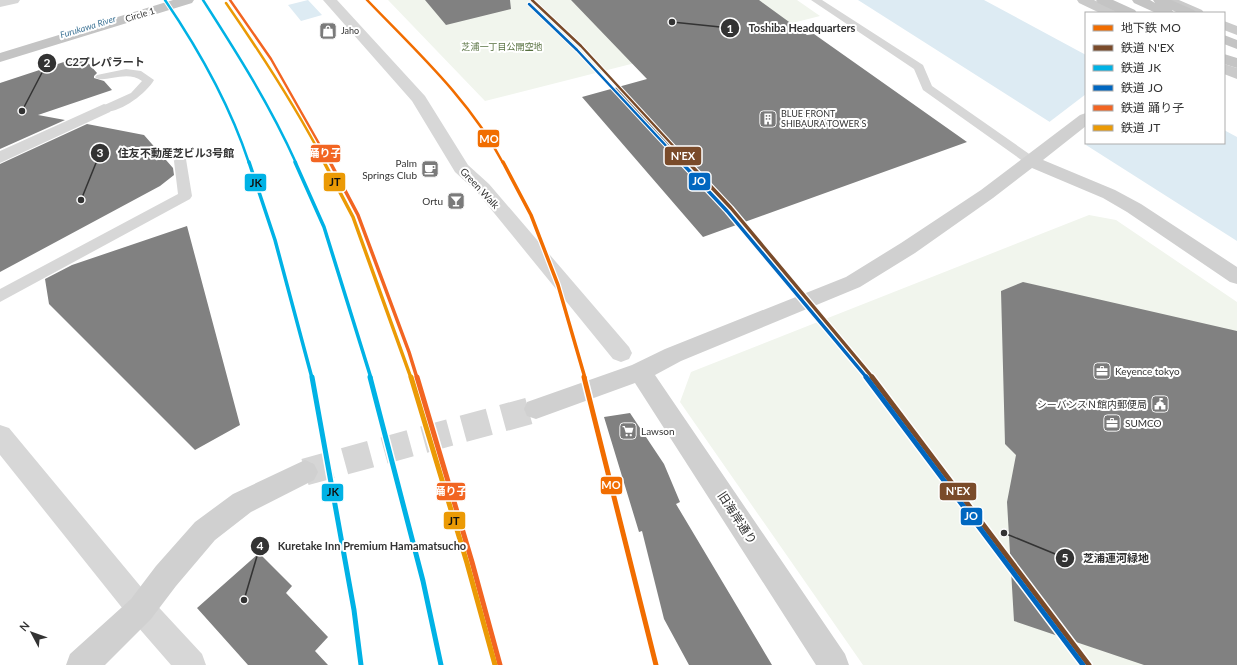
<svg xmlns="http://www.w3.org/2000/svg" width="1237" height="665" font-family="Lato,'Noto Sans JP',sans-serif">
  <rect width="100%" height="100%" fill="#fff"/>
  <!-- green -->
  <path fill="#f1f5ed" d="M388,0h409l23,16 -335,85z
    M1089,215l27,5 121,82v363h-374l-183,-263 11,-30z"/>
  <!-- water -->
  <path fill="#ddebf3" d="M308,0l14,15 -21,6 -13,-16z
    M858,0h126l102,55v88h138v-13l13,7v104z"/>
  <!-- pier -->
  <path fill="#fff" d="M1086,94v49h2l-3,3 -37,-23z"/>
  <!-- building -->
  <path fill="#818181" d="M425,0h85l1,9 -65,16z
    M571,0h188l48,35 7,-1 153,108 -264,95 -121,-140 65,-18z
    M82,56l15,17 -3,3v2l10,3 8,9 -74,25 27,5 -65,29v-66z
    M87,124l57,11 29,33 1,7 -14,11 -160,86v-108z
    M187,226l53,199 -45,25 -146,-146 -4,-25 27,-14z
    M1023,282l214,49v334h-93l-130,-44 -7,-119 9,-47 -11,-11 -4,-153z
    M630,413l34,51 16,38 -4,2 96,161h-83l-25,-46 -22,-88 -3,1 -35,-115z
    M259,553l33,33 -6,7 42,44 -13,14 13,14h-80l-51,-57z"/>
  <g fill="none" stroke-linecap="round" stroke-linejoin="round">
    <!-- secondary-tunnel -->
    <path stroke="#d6d6d6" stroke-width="27" stroke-dasharray="27 14" stroke-linecap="butt" d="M305,472l231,-63"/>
    <!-- lane -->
    <path fill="#d7d7d7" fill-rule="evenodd" d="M811,0h11l101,65 9,21 103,72 2,3 -2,3h-8l-104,-74 -9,-21z
      M126,69l15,2 13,9c-8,14 -37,36 -54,31l-2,-2 2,-2 31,-14 11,-12c-16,-12 -40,4 -47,-4l2,-2z
      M179,149l6,4 7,43 -2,3 -190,103v-13l178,-95 -5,-41z"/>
    <!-- street -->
    <path fill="#d7d7d7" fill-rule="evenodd" d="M0,0h20l-2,3 -18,4z
      M323,0h14l88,96 43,69 21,19 140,163 3,6 -3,6 -8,3 -8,-3 -136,-167 -22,-20 -43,-71z
      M104,104l6,2 2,3 -2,3 -110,51v-12z
      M0,425l9,3 142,171 51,55 4,11h-35l-40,-46 -131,-164z"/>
    <!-- secondary -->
    <path fill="#d0d0d0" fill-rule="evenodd" d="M1086,113v13l-43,34 72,30 26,14 96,63v17l-7,-2 -103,-70 -24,-14 -71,-30 -39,30 -78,55 -55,34 -179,74 -26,14 190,279 4,11h-33l-181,-282 -99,36 -9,-3 -3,-7 3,-7 105,-37 33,-16 181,-72 55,-34 80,-53 99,-75z
      M305,460l9,4 4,8 -4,8 -63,32 -36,28 -39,46 -25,33 -46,46h-39l4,-11 61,-55 25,-33 39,-44 38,-28z"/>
    <!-- primary -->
    <path fill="#cacaca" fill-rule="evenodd" d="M1077,0h17l22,10 2,3h-18l-21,-10z
      M1161,0h18l23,10 2,3h-18l-23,-10z
      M1224,21l13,5v9l-13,-5z
      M1224,64l13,4v11l-13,-5z"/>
    <!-- highway -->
    <path fill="#c4c4c4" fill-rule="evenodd" d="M173,0h21l-2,3 -192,59v-9z
      M1096,0h17l22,10 2,3h-18l-21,-10z
      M1132,0h18l5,3 -2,-3h18l23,10 2,3h-18l-6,-3 2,3h-18l-22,-10z
      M1224,35l13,5v9l-13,-5z
      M1224,54l13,4v10l-13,-4z"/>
    <defs>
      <path id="rail-1-far2" d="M532,0l49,46 108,117"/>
      <path id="rail-1-far1" d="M688,162l43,46 142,170"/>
      <path id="rail-1" d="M872,377l217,288"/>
      <path id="rail-2-far2" d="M165,0c34,50 65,105 84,163
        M203,0c34,53 67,105 93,163"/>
      <path id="rail-2-far1" d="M249,162l26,78 37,138
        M295,162l29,65 47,151"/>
      <path id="rail-2" d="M312,377l42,233 7,55
        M370,377l53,204 18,84"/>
      <path id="rail-3-far2" d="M529,4l48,46 105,113"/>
      <path id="rail-3-far1" d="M681,162l46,49 140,167"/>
      <path id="rail-3" d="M866,377l217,288"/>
      <path id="rail-4-far2" d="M230,0l41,59 59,104"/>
      <path id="rail-4-far1" d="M330,162l28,53 51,137 8,26"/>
      <path id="rail-4" d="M417,377l55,185 28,103"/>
      <path id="rail-5-far2" d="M226,3c36,52 70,104 99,160"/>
      <path id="rail-5-far1" d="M324,162l29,55 58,161"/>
      <path id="rail-5" d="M411,377l56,186 28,102"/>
    </defs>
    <!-- rail-1-far2 casing -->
    <use href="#rail-1-far2" stroke="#fff" stroke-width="4.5"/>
    <!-- rail-1-far1 casing -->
    <use href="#rail-1-far1" stroke="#fff" stroke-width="6"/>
    <!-- rail-1 casing -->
    <use href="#rail-1" stroke="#fff" stroke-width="8"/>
    <!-- rail-2-far2 casing -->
    <use href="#rail-2-far2" stroke="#fff" stroke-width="4.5"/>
    <!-- rail-2-far1 casing -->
    <use href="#rail-2-far1" stroke="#fff" stroke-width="6"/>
    <!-- rail-2 casing -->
    <use href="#rail-2" stroke="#fff" stroke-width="8"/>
    <!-- rail-3-far2 casing -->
    <use href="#rail-3-far2" stroke="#fff" stroke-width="4.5"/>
    <!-- rail-3-far1 casing -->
    <use href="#rail-3-far1" stroke="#fff" stroke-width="6"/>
    <!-- rail-3 casing -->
    <use href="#rail-3" stroke="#fff" stroke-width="8"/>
    <!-- rail-4-far2 casing -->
    <use href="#rail-4-far2" stroke="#fff" stroke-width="4.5"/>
    <!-- rail-4-far1 casing -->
    <use href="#rail-4-far1" stroke="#fff" stroke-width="6"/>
    <!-- rail-4 casing -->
    <use href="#rail-4" stroke="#fff" stroke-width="8"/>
    <!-- rail-5-far2 casing -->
    <use href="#rail-5-far2" stroke="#fff" stroke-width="4.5"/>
    <!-- rail-5-far1 casing -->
    <use href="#rail-5-far1" stroke="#fff" stroke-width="6"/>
    <!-- rail-5 casing -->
    <use href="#rail-5" stroke="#fff" stroke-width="8"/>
    <!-- rail-1-far2 -->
    <use href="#rail-1-far2" stroke="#7a4b2a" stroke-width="2.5"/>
    <!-- rail-1-far1 -->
    <use href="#rail-1-far1" stroke="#7a4b2a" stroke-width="3.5"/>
    <!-- rail-1 -->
    <use href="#rail-1" stroke="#7a4b2a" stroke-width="5"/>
    <!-- rail-2-far2 -->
    <use href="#rail-2-far2" stroke="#00b2e5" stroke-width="2.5"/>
    <!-- rail-2-far1 -->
    <use href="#rail-2-far1" stroke="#00b2e5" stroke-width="3.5"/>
    <!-- rail-2 -->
    <use href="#rail-2" stroke="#00b2e5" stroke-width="5"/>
    <!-- rail-3-far2 -->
    <use href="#rail-3-far2" stroke="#0067c0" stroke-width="2.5"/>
    <!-- rail-3-far1 -->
    <use href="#rail-3-far1" stroke="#0067c0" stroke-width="3.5"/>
    <!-- rail-3 -->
    <use href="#rail-3" stroke="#0067c0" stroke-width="5"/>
    <!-- rail-4-far2 -->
    <use href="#rail-4-far2" stroke="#f26522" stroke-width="2.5"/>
    <!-- rail-4-far1 -->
    <use href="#rail-4-far1" stroke="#f26522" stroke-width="3.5"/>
    <!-- rail-4 -->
    <use href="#rail-4" stroke="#f26522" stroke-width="5"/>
    <!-- rail-5-far2 -->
    <use href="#rail-5-far2" stroke="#eb9a05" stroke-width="2.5"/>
    <!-- rail-5-far1 -->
    <use href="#rail-5-far1" stroke="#eb9a05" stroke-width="3.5"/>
    <!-- rail-5 -->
    <use href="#rail-5" stroke="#eb9a05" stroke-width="5"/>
    <defs>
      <path id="metro-1-far2" d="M367,0c48,50 103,100 136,163"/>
      <path id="metro-1-far1" d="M503,162l28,53 27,70 27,93"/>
      <path id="metro-1" d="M584,377l72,288"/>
    </defs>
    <!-- metro-1-far2 casing -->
    <use href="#metro-1-far2" stroke="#fff" stroke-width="4.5"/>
    <!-- metro-1-far1 casing -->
    <use href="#metro-1-far1" stroke="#fff" stroke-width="6"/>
    <!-- metro-1 casing -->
    <use href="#metro-1" stroke="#fff" stroke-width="8"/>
    <!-- metro-1-far2 -->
    <use href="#metro-1-far2" stroke="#f16d00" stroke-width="2.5"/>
    <!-- metro-1-far1 -->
    <use href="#metro-1-far1" stroke="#f16d00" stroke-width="3.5"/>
    <!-- metro-1 -->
    <use href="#metro-1" stroke="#f16d00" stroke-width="5"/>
  </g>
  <!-- icons -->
  <defs>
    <symbol id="shop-square" viewBox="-11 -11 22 22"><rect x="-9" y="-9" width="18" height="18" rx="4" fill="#7a7a7a" stroke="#fff"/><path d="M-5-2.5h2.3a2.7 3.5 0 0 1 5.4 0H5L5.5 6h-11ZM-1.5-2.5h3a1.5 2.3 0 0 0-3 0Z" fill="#fff"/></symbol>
    <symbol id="building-square" viewBox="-11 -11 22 22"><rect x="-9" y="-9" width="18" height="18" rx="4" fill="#7a7a7a" stroke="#fff"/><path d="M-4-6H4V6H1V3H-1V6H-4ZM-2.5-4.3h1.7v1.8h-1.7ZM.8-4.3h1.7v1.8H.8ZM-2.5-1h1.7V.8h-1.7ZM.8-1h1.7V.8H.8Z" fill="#fff"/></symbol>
    <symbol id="cafe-square" viewBox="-11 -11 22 22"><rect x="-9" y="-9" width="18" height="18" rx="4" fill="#7a7a7a" stroke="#fff"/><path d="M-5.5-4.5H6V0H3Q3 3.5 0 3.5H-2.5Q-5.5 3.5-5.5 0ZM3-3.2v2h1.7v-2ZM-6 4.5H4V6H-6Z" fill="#fff"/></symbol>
    <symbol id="bar-square" viewBox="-11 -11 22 22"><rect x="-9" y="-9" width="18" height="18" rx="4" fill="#7a7a7a" stroke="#fff"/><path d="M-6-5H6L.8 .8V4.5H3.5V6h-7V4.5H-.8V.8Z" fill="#fff"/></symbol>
    <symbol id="office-square" viewBox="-11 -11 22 22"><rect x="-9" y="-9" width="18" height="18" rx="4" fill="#7a7a7a" stroke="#fff"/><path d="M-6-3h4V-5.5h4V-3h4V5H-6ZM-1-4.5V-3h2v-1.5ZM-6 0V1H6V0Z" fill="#fff"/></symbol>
    <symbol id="civic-square" viewBox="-11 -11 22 22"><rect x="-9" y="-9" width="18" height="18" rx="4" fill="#7a7a7a" stroke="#fff"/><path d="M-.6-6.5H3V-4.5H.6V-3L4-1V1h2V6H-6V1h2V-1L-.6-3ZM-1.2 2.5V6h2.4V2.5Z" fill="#fff"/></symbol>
    <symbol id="supermarket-square" viewBox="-11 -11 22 22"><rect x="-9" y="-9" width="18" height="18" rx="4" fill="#7a7a7a" stroke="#fff"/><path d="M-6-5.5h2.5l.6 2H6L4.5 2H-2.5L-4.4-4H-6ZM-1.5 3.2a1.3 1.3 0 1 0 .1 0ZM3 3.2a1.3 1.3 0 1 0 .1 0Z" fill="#fff"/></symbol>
  </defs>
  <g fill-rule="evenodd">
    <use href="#shop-square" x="318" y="21" width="20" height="20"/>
    <use href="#building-square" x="758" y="109" width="20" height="20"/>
    <use href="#cafe-square" x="420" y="159" width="20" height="20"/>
    <use href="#bar-square" x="446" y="191" width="20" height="20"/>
    <use href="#office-square" x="1092" y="361" width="20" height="20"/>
    <use href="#civic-square" x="1150" y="394" width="20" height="20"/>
    <use href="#office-square" x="1102" y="413" width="20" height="20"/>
    <use href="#supermarket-square" x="618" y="421" width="20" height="20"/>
  </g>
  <g text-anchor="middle" stroke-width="4" stroke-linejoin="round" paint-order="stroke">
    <!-- far-street labels -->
    <g font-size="9" fill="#333" stroke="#fff">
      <text transform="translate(140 15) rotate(-17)" y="3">Circle 1</text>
    </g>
    <!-- far-water labels -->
    <g font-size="9" font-style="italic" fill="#3f7597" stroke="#fff">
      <text transform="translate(88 27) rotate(-17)" y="3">Furukawa River</text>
    </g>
    <!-- far-poi labels -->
    <g font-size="9" fill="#333" stroke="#fff" text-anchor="start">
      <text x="341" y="34">Jaho</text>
      <text x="781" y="117">BLUE FRONT<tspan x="781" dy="10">SHIBAURA TOWER S</tspan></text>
    </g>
    <!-- far-park labels -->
    <g font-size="9" fill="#56703f" stroke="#fff">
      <text x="502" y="50">芝浦一丁目公開空地</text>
    </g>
    <!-- poi labels -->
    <g font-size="10" fill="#333" stroke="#fff" text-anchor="end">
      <text x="417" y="167">Palm<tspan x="417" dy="12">Springs Club</tspan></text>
      <text x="443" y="205">Ortu</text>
      <text x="1115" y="375" text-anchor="start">Keyence tokyo</text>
      <text x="1147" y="408">シーバンスＮ館内郵便局</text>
      <text x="1125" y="427" text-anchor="start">SUMCO</text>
      <text x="641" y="435" text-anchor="start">Lawson</text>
    </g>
    <!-- street labels -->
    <g font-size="10" fill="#333" stroke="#fff">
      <text transform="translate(480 188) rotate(47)" y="4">Green Walk</text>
    </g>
    <!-- near-street labels -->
    <g font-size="12" fill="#333" stroke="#fff">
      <text transform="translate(737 518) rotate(57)" y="4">旧海岸通り</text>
    </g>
  </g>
  <!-- callouts -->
  <path fill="none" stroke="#333" stroke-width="1.5" d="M672 22L730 28M22 111L47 63M81 200L100 153M244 600L260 546M1004 533L1065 558"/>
  <g fill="#333" stroke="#fff" stroke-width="1.5">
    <circle cx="672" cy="22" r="4"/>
    <circle cx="22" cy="111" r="4"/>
    <circle cx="81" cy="200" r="4"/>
    <circle cx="244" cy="600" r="4"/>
    <circle cx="1004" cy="533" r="4"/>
    <circle cx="730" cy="28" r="10"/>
    <circle cx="47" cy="63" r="10"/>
    <circle cx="100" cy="153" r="10"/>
    <circle cx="260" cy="546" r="10"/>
    <circle cx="1065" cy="558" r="10"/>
  </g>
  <g font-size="12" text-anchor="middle" font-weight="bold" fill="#fff">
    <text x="730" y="33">1</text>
    <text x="47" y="67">2</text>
    <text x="100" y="157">3</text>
    <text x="260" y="550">4</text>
    <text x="1065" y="562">5</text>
  </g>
  <g font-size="11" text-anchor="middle" font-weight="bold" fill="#333" stroke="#fff" stroke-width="4" stroke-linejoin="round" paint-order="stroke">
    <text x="802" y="32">Toshiba Headquarters</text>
    <text x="105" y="66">C2プレパラート</text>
    <text x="176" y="157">住友不動産芝ビル3号館</text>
    <text x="372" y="550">Kuretake Inn Premium Hamamatsucho</text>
    <text x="1116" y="562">芝浦運河緑地</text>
  </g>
  <g stroke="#fff" stroke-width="1.5">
    <rect x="477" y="129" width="23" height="19" rx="4" fill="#f16d00"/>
    <rect x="310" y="144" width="31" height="19" rx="4" fill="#f26522"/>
    <rect x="664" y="146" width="38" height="20" rx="4" fill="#7a4b2a"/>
    <rect x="688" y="172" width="23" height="19" rx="4" fill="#0067c0"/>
    <rect x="323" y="172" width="23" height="20" rx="4" fill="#eb9a05"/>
    <rect x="244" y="173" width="23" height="19" rx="4" fill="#00b2e5"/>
    <rect x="600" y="476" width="23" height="19" rx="4" fill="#f16d00"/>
    <rect x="436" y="482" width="30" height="19" rx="4" fill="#f26522"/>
    <rect x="939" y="482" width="38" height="19" rx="4" fill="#7a4b2a"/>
    <rect x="321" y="483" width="23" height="19" rx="4" fill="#00b2e5"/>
    <rect x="960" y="507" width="23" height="19" rx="4" fill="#0067c0"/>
    <rect x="443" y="511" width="23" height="19" rx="4" fill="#eb9a05"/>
  </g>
  <g font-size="11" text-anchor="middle" font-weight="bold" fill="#fff">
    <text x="489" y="143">MO</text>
    <text x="325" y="157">踊り子</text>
    <text x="683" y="160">N'EX</text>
    <text x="699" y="185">JO</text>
    <text x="611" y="489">MO</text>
    <text x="451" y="495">踊り子</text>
    <text x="958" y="495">N'EX</text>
    <text x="971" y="520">JO</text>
  </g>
  <g font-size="11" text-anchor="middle" font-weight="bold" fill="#111">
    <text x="335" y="186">JT</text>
    <text x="256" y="187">JK</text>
    <text x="333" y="496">JK</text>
    <text x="454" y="525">JT</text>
  </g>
  <!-- legend -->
  <rect x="1085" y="12" width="140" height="132" fill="#ffffff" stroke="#adadad"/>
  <rect x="1093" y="25" width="20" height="6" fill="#f16d00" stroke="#adadad"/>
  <text x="1121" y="32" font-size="12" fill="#333333">地下鉄 MO</text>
  <rect x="1093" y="45" width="20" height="6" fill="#7a4b2a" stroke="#adadad"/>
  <text x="1121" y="52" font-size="12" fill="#333333">鉄道 N'EX</text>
  <rect x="1093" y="65" width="20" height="6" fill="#00b2e5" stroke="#adadad"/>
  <text x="1121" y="72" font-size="12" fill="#333333">鉄道 JK</text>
  <rect x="1093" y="85" width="20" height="6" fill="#0067c0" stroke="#adadad"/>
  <text x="1121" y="92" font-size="12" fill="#333333">鉄道 JO</text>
  <rect x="1093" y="105" width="20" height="6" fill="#f26522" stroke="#adadad"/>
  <text x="1121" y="112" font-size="12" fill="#333333">鉄道 踊り子</text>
  <rect x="1093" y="125" width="20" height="6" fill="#eb9a05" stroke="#adadad"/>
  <text x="1121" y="132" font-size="12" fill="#333333">鉄道 JT</text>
  <!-- north arrow -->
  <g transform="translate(32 633) rotate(311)" stroke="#ffffff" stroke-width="3" paint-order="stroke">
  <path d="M0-3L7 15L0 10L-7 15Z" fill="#333333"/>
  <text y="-6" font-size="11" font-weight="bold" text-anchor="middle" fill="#333333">N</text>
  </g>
</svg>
